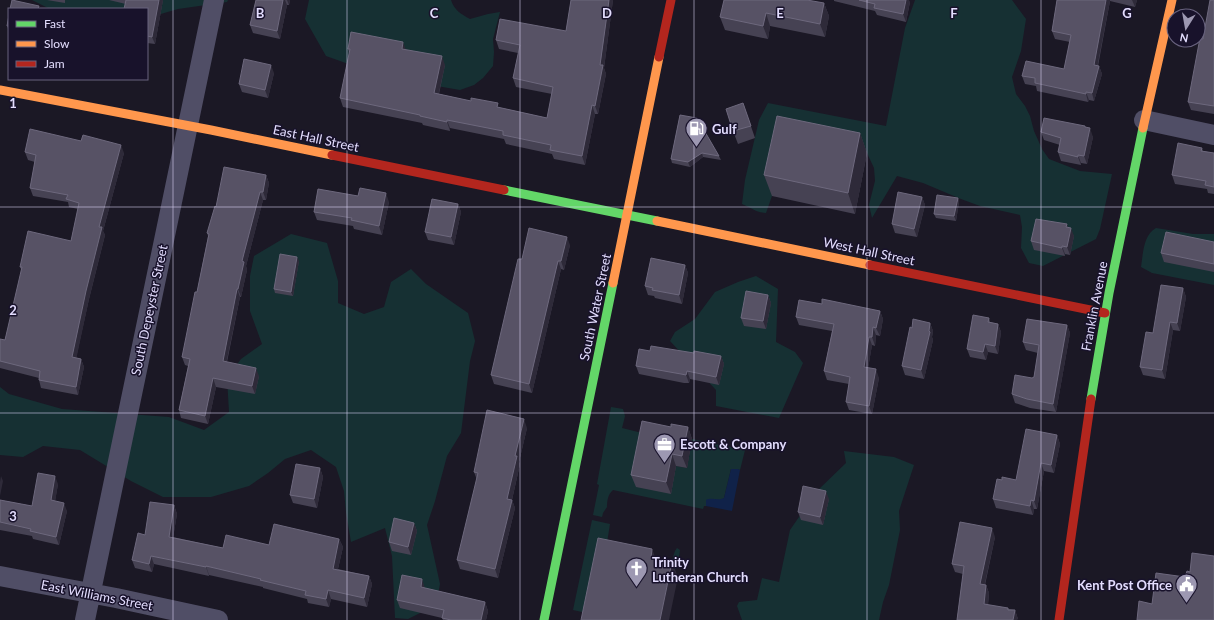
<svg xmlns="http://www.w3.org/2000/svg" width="1214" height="620" font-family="Lato,sans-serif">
  <rect width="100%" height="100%" fill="#1b1825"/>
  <!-- green -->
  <path fill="#163033" d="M32,0h196l-1,2 -49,7 -31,9v-9h-97z
    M309,0h142c3,10 10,14 19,19l18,-5 12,-2 -7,27 1,13 -1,14 -10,12 -9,7 -14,5 -75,-13 -59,-21 -21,-37z
    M915,0h97l14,19 -5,32 -9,26 4,17 9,12 5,10 4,15 8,18 7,10 31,12 32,3 -12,55 -4,10 -53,27 -14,-3 -8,-15 1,-21 -2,-12 -40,-9 -19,-7 -38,-16 -26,-7 -25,42 -3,-13 6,-24 -1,-13 -7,-15 -95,43 -6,17c-11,-1 -14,-5 -24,-9l3,-24 14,-60 9,-17 118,23 19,-98z
    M1156,228l37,6h21v51l-62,-12 -11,-6c2,-12 2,-32 15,-39z
    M291,234l36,9 11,38v22l26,11 20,-7 7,-25 20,-13 15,15 42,29 7,28 -5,20 -9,72 -14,23 -12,45 -8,24 13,59 -4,21 -28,14 -13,-1 -3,-62 -7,-28 -34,14 -5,-30 -2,-21 -8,-24 -25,-17 -26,9 -17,14 -19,13 -38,11h-48l-32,-16 -51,-31 -37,-4 -20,11 -23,-2v-68l9,7 53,15 107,8 35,13 25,-18 -2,-34 14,-19 21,-15 -12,-33v-35l4,-20z
    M756,276l22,13 -2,53 19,10 8,11 -24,55 -63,-12v-16l-46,-49 5,-9 20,-13 20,-27 23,-10z
    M611,407l12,2 2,7 -3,12 24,6 30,32 11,2 5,-29 53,11 -5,20 -2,-1h-7l-7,29 -3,2h-14l-1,6h-2l-1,3 -90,-19c-5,4 -6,11 -6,17l-4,6 -1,4 -9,-2 6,-30 -2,-1z
    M844,451l50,6 20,8 -15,46 1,19 -11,55 -6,17 -4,18h-137l-5,-14 2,-4 18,-2 5,-22 17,4 11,-52 27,-39 29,-28z
    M592,520l18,4 -4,25 65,14 4,-12 2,-3 3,2 -2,15 -2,4 -85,45 -18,-4z"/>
  <!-- water -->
  <path fill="#102249" d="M731,469h7l2,1 -8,41 -26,-5v-6c6,-3 12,1 18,-2z"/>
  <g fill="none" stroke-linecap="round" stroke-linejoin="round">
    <!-- street -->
    <path stroke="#504e66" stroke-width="20" d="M1144,120l70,15
      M0,576l116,22 102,22
      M85,620l129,-620"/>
    <!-- fast -->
    <path stroke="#63d668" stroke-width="9" d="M504,190l153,31
      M1091,399l18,-106 34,-165
      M544,620l69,-337"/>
    <!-- slow -->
    <path stroke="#ff974d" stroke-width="9" d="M0,90l211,40 121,25
      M1143,128l29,-128
      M657,221l213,44
      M613,283l46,-226"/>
    <!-- jam -->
    <path stroke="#b3261e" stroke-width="9" d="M659,57l12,-57
      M332,155l172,35
      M870,265l235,48
      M1059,620l32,-221"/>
  </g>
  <!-- wall -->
  <path fill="#464253" d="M47,0h18v3z
    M109,0h54l-8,44 -8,-1v-34z
    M256,0h34l-1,5h-2l-7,34 -27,-6 -3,-8z
    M571,0h42l-9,68 2,6 -8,40h-3l-10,51 -31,-6 -2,-5 -46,-10 -2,-5 -54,-11v3l-27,-6 -1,-2 -79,-16 -3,-9 9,-44 -1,-5 58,1 39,15 -6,29 108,24 5,-24 -36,-7 -3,-9 5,-25 -19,-4 -3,-9 70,-9z
    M834,0h72l4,2 -4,20 -29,-7 -2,-4 -41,-10z
    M1057,0h80l-2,7 -25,-6 -12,65h1l3,8 -8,27 -5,-1 -1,2 -51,-11 -1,-5 -11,-2 -3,-8 42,-7 6,-27 -15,-3 -3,-8z
    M1214,0v114l-23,-4 -3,-8 15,-63z
    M824,3l5,13 -4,21 -55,-11 -2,13 -43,-9 -5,-13z
    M9,15v17l-2,-6z
    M274,73l-6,25 -26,-6 -3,-8z
    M743,103l12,35 -17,6 -5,-13z
    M680,115l39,41 2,4 -18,-3 -13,10 -18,-4 -1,-4z
    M1085,126v1l8,10 -6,27 -6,-1v2l-20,-4 -3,-9 2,-7 -16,-5 -3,-8z
    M860,133l7,20 -12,61 -83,-18 -8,-21z
    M1202,148l1,3 11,2v41l-6,-1 -1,-4 -32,-5 -3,-9z
    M25,152l99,1 -21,78 2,4 -16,64 -13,59 5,1 3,8 -6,28 -37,-7 -2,-8v-2l-39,-10v-29l5,1 17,-69 -2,-4 51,-26 7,-32 -9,-2 -1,-5 -35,-6 -3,-8 5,-26 -7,-2z
    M266,175l3,8 -3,17h-3l-17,66 1,4 -6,27h-1l-13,65 32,14 -4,18 -39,-7 -8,37 -27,-6 -2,-8 9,-44 -3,-1 -3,-8 15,-65 11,-56 -1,-3 9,-26z
    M922,197l3,8 -8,32 -22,-4 -3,-9z
    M958,198l1,4 -3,19 -20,-3 -2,-4z
    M389,202l-7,33 -28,-6 -1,-3 -36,-6 -3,-8z
    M458,204l3,8 -7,33 -26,-5 -3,-8z
    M1068,227l6,9 -4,19 -5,-1v2l-31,-6 -3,-9z
    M1214,242v30l-50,-10 -3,-9z
    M570,245l-6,25 -3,-1 -29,124 -38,-9 -3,-9 31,-116z
    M299,261l-6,35 -18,-3 -1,-4z
    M685,265l3,8 -6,31 -27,-6 -1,-2 -6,-1 -3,-9z
    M1183,288l3,9 -6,34 -7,-1 -8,49 -22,-4 -3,-8 13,-34z
    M768,295l3,8 -5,26 -22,-3 -3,-8z
    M822,304l58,7 3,8 -3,17 -4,-1 -1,11 -3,-1 -4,23 11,10 -7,36 -23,-4 -3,-8 3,-18 -22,-4 -3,-9 8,-40 -33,-6 -3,-8z
    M989,318l1,4 8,2 3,8 -3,22 -10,-2 -2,8 -16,-3 -3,-8z
    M930,323l3,8 -1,6 1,3 -9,39 -19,-4 -3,-9z
    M1067,325l3,8 -14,79 -26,-4 -15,-5 -3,-9 22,-17 4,-24 -12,-3 -3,-8z
    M650,351l44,2 27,3 3,8 -5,21 -29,-6 -1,4h-5l-45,-9 -3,-8z
    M671,427h17l4,12 -5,29 -11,-2 -5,28 -35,-7 -5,-12z
    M527,428l-8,34 1,2 -8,36 3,8 -17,70 -38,-9 -3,-9 20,-80 -3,-8z
    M1057,435l3,9 -6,29 -10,-2 -7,38h-3l-1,6 -37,-7 -3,-9 9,-19h14z
    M320,468l3,9 -6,31 -24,-5 -3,-8z
    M58,484l-3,17 12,10 -8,34 -26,-6 -1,-3 -32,-6v-30l32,6z
    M829,499l-6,26 -22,-5 -3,-8z
    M174,505l3,9 -4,23 50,11 46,-3 70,-6 4,8 -5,22 31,7 3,8 -5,23 -36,-8 -2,8 -21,-4 -1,-4 -44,-11v-1l-54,-12v1l-55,-12 -2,8 -17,-4 -3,-8 13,-25z
    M414,523l3,8 -6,24 -19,-4 -3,-9z
    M995,537l-10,48h1l3,8 -1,12 27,5 3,9 -61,1 6,-46 -8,-2 -3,-8z
    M425,588l60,14 3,9 -2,9h-43l-1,-2 -42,-10 -3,-8z"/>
  <!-- shaded-wall -->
  <path fill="#2e2a39" d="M159,0h4l-8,44 -3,-7z
    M283,0h2l2,5 -7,34 -3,-8z
    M287,0h3l-1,5z
    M609,0h4l-9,68 2,6 -8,40 -3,-8z
    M906,0h3l1,2 -4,20 -3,-8z
    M1106,0h4v1l-14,72 -2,-8z
    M1132,0h5l-2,7z
    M824,3l5,13 -4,21 -5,-13z
    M766,13l4,13 -2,13 -5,-13z
    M403,42l3,8 -4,-1z
    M442,56l3,9 -8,36 -3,-8z
    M271,65l3,8 -6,25 -3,-8z
    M1099,66l3,8 -8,27 -2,-8z
    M1086,92l3,8 -1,2 -2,-8z
    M592,105l3,9 -10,51 -3,-9z
    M447,120l3,8v3l-3,-9z
    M1090,128l3,9 -6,27 -3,-8z
    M860,133l7,20 -12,61 -7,-21z
    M121,145l3,8 -21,78 2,4 -16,64 -14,66 -3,-8 27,-130z
    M702,153l1,4 -13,10 -2,-5z
    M1078,155l3,8v2l-3,-8z
    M266,175l3,8 -3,17 -3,-8z
    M260,192l3,8 -17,66 1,4 -6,27 -3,-8 4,-28z
    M386,193l3,9 -7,33 -3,-9z
    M922,197l3,8 -8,32 -3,-8z
    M958,198l1,4 -3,19 -2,-5z
    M458,204l3,8 -7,33 -3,-8z
    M1067,224l3,8 1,-4 3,8 -4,19 -3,-8 -1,-20z
    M567,237l3,8 -6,25 -3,-9z
    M1062,246l3,8v2l-3,-8z
    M297,257l2,4 -6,35 -2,-4z
    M558,261l3,8 -29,124 -3,-9z
    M685,265l3,8 -6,31 -3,-9z
    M1183,288l3,9 -6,34 -3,-8z
    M237,289l3,8 -15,72 -2,-8z
    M768,295l3,8 -5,26 -3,-8z
    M880,311l3,8 -3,17 -4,-8z
    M1170,322l3,8 -8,49 -3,-9z
    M930,323l3,8 -1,6 1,3 -9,39 -3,-9z
    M998,324l3,8 -3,22 -3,-8z
    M1067,325l3,8 -14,79 -3,-8z
    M873,327l3,8 -1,11 -3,-9z
    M869,337l3,8 -5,30 -3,-8z
    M985,344l3,8 -2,8 -3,-8z
    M721,356l3,8 -5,21 -3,-8z
    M81,359l3,8 -6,28 -2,-8z
    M256,368l3,8 -4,18 -3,-8z
    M876,369l3,9 -7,36 -3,-8z
    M687,371l3,8 -1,4 -3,-8z
    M213,378l3,9 -8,37 -3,-8z
    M524,419l3,9 -8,34 1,2 -9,40 1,-4 3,8 -17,70 -3,-9 12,-70 8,-43z
    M688,427l4,12 -5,29 -5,-12z
    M1057,435l3,9 -6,29 -3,-8z
    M672,454l4,12 -5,28 -5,-12z
    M1041,463l3,8 -7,38 -3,-8z
    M320,468l3,9 -6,31 -3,-9z
    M1,476l2,5 -3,15v-14z
    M55,476l3,8 -4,24 -3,-8z
    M826,491l3,8 -6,26 -3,-8z
    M1031,500l3,9 -1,6 -3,-9z
    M64,503l3,8 -8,34 -3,-8z
    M174,505l3,9 -5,31 -3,-8z
    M414,523l3,8 -6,24 -3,-8z
    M992,528l3,9 -12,55 -3,-8z
    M339,539l4,8 -7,30 -3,-8z
    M652,549l6,15 -7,-6z
    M151,556l3,8 -2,8 -3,-8z
    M672,562l6,15 -9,43h-9z
    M206,566l3,9v1l-3,-9z
    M369,576l3,8 -5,23 -3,-9z
    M422,579l3,9 -4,-1z
    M986,585l3,8 -2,20 -3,-9z
    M328,590l3,9 -2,8 -3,-8z
    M485,602l3,9 -2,9h-5z
    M1015,610l3,9 -1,1h-4z"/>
  <!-- building -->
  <path fill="#575265" stroke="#6d687d" d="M12,0l27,6 -1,3h-28z
    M126,0h33l-7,37 -5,-1v-27h-23z
    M256,0h27l-6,31 -27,-6z
    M571,0h38l-9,65h3l-8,41 -3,-1 -10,51 -32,-6 1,-5 -48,-10v-4l-56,-11v2l-27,-6v-1l-80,-17 10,-49h-2l3,-17 52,10 -1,7 40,7 -8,37 37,8v-3l27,5 -1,4 50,11 6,-31 -40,-9 7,-33 -24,-5 4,-21 66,12z
    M724,0h83l17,3 -4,21 -54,-11 -3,13 -43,-9z
    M859,0h47l-3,14 -29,-6 1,-4z
    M1057,0h49l-12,65 5,1 -7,27 -6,-1v2l-51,-11v-5l-13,-2 4,-15 38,8 7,-34 -19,-4z
    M1210,0h4v106l-26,-4 12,-64 3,1z
    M9,15v11h-2z
    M244,59l27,6 -6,25 -26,-6z
    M743,103l8,23 -18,5 -7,-22z
    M680,115l17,3 22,38 -17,-3 -14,9 -17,-3z
    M777,116l83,17 -12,60 -84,-18z
    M1044,118l41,8v1l5,1 -6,28 -6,-1v2l-20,-5 3,-14 -20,-6z
    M30,129l51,12 2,-6 38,10 -22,82h3l-16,64 -14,66 9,2 -5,28 -37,-7 1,-9 -40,-10v-22l5,1 17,-73h-2l8,-36 43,10 8,-38 -13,-4 2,-4 -38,-7 6,-33 -11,-3z
    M1178,143l24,5 -1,3 13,2v34l-9,-2 1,-4 -34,-6z
    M224,167l42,8 -3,17h-3l-18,69 2,1 -6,27h-1l-14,72 33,7 -4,18 -39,-8 -8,38 -26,-6 11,-51 -8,-2 13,-65h2l12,-58 -2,-1 8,-27 1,1z
    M360,188l26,5 -7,33 -28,-6 1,-2 -38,-6 4,-23 40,7z
    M898,192l24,5 -8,32 -22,-5z
    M937,195l21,3 -4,18 -20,-2z
    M432,199l26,5 -7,33 -26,-5z
    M1036,219l31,5 -1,3 5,1 -4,19 -5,-1v2l-31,-7z
    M529,228l38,9 -6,24h-3l-29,123 -38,-9 27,-116h4z
    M1166,232l48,10v22l-53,-11z
    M280,254l17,3 -6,35 -17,-3z
    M651,258l34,7 -6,30 -27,-5 1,-2 -8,-2z
    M1161,285l22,3 -6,35 -7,-1 -8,48 -22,-3 6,-35 7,1z
    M746,291l22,4 -5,26 -22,-3z
    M822,299l58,12 -4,17 -3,-1 -1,10h-3l-5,30 12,2 -7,37 -23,-4 4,-25 -26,-6 10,-47 -38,-7 3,-17 23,4z
    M973,315l16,3 -1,4 10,2 -3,22 -10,-2 -2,8 -16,-3z
    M913,319l17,4 -1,8 1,1 -9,38 -19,-4 8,-39 2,1z
    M1027,319l40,6 -14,79 -26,-5 -15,-5 3,-19 17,3 2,-1 5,-32 -16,-3z
    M651,346l43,7v-2l27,5 -5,21 -29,-6 -1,4 -5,-1 -45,-8 3,-17 11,2z
    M487,410l37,9 -9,37h2l-10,43 5,1 -17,69 -38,-9 21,-87 -4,-1z
    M642,421l29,6v-3l17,3 -6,29 -10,-2 -6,28 -35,-7z
    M1026,429l31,6 -6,30 -10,-2 -7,38 -3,-1 -1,6 -37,-7 4,-20 5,1v-3l14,3z
    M296,464l24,4 -6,31 -24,-4z
    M38,473l17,3 -4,24 13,3 -8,34 -26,-6 1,-2 -31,-7v-22l32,6z
    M803,486l23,5 -6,26 -22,-5z
    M150,502l24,3 -5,32 54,11 3,-13 43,10 5,-21 65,15 -6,30 36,7 -5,22 -36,-8 -2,9 -21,-4 1,-4 -46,-11 1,-1 -55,-13v1l-55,-11 -2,8 -17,-4 6,-27 7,2z
    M394,518l20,5 -6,24 -19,-5z
    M960,522l32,6 -12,56 6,1 -2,19 24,4v2h7l-2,10h-56l7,-54 -12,-2z
    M598,538l54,11 -1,9 21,4 -12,58h-79z
    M1192,553l22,3v64h-77l2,-19 13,3 4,-31 29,4 2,-6 3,1z
    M402,575l20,4 -1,8 64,15 -4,18h-30l-9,-2 2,-8 -47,-10z"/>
  <!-- grid -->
  <path fill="none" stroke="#e3ddfe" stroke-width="1" stroke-opacity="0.55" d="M173,0v620M347,0v620M520,0v620M694,0v620M867,0v620M1041,0v620M0,207h1214M0,413h1214"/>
  <!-- icons -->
  <defs>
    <symbol id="fuel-pin" viewBox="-11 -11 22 30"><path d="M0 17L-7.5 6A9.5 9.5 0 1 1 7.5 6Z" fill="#9d98b2" stroke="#18122b"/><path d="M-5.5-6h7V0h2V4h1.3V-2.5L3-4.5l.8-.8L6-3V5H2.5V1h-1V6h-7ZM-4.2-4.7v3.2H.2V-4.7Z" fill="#fff"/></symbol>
    <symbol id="office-pin" viewBox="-11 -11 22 30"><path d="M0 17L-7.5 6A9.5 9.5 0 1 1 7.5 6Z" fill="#9d98b2" stroke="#18122b"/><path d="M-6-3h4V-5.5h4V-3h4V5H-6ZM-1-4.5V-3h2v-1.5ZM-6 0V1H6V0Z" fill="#fff"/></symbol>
    <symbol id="church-pin" viewBox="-11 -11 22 30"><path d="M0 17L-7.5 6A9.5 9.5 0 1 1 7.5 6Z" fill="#9d98b2" stroke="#18122b"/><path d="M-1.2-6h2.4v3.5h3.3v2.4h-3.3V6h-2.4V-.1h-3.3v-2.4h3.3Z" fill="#fff"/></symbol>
    <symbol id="civic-pin" viewBox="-11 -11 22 30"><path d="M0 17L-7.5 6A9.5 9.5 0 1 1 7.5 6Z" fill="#9d98b2" stroke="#18122b"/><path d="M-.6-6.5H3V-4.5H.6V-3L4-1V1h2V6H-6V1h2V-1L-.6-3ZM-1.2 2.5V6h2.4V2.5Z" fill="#fff"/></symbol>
  </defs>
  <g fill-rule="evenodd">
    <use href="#fuel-pin" x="684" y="116" width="25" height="34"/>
    <use href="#office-pin" x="652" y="432" width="25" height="34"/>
    <use href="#church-pin" x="624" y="556" width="25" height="34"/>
    <use href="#civic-pin" x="1174" y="572" width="25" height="34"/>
  </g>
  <g text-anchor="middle" stroke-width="3" stroke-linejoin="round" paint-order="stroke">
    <!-- poi labels -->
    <g font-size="13" font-weight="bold" fill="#e3ddfe" stroke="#18122b" text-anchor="start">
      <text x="712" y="134">Gulf</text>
      <text x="680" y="449">Escott &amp; Company</text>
      <text x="652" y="567">Trinity<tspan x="652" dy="15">Lutheran Church</tspan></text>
      <text x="1172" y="590" text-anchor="end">Kent Post Office</text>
    </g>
    <!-- street labels -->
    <g font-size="13" fill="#e3ddfe" stroke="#18122b">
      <text transform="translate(316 138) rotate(12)" y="5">East Hall Street</text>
      <text transform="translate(869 251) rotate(12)" y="5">West Hall Street</text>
      <text transform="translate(1094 306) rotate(-79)" y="5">Franklin Avenue</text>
      <text transform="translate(595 307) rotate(-78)" y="5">South Water Street</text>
      <text transform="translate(149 310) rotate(-78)" y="5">South Depeyster Street</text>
      <text transform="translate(97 595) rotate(11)" y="5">East Williams Street</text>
    </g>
  </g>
  <g font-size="13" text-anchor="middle" font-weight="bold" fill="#e3ddfe" stroke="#18122b" stroke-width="3" stroke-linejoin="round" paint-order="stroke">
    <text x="260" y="18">B</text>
    <text x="434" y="18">C</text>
    <text x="607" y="18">D</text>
    <text x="780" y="18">E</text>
    <text x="954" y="18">F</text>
    <text x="1127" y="18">G</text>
    <text x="13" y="108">1</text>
    <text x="13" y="315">2</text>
    <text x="13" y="521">3</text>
  </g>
  <!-- legend -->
  <rect x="8" y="8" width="140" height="72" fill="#18122b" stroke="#69637f"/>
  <rect x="16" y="21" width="20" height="6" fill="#63d668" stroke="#69637f"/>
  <text x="44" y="28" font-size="12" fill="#e3ddfe">Fast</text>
  <rect x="16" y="41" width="20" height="6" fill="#ff974d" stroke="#69637f"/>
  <text x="44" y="48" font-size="12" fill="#e3ddfe">Slow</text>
  <rect x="16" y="61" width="20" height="6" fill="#b3261e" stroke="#69637f"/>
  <text x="44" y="68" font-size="12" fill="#e3ddfe">Jam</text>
  <!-- north arrow -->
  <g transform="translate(1186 28) rotate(191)"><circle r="19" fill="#18122b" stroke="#69637f"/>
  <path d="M0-3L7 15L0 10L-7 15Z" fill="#9d98b2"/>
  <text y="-6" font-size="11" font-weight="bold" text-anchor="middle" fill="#e3ddfe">N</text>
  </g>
</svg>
